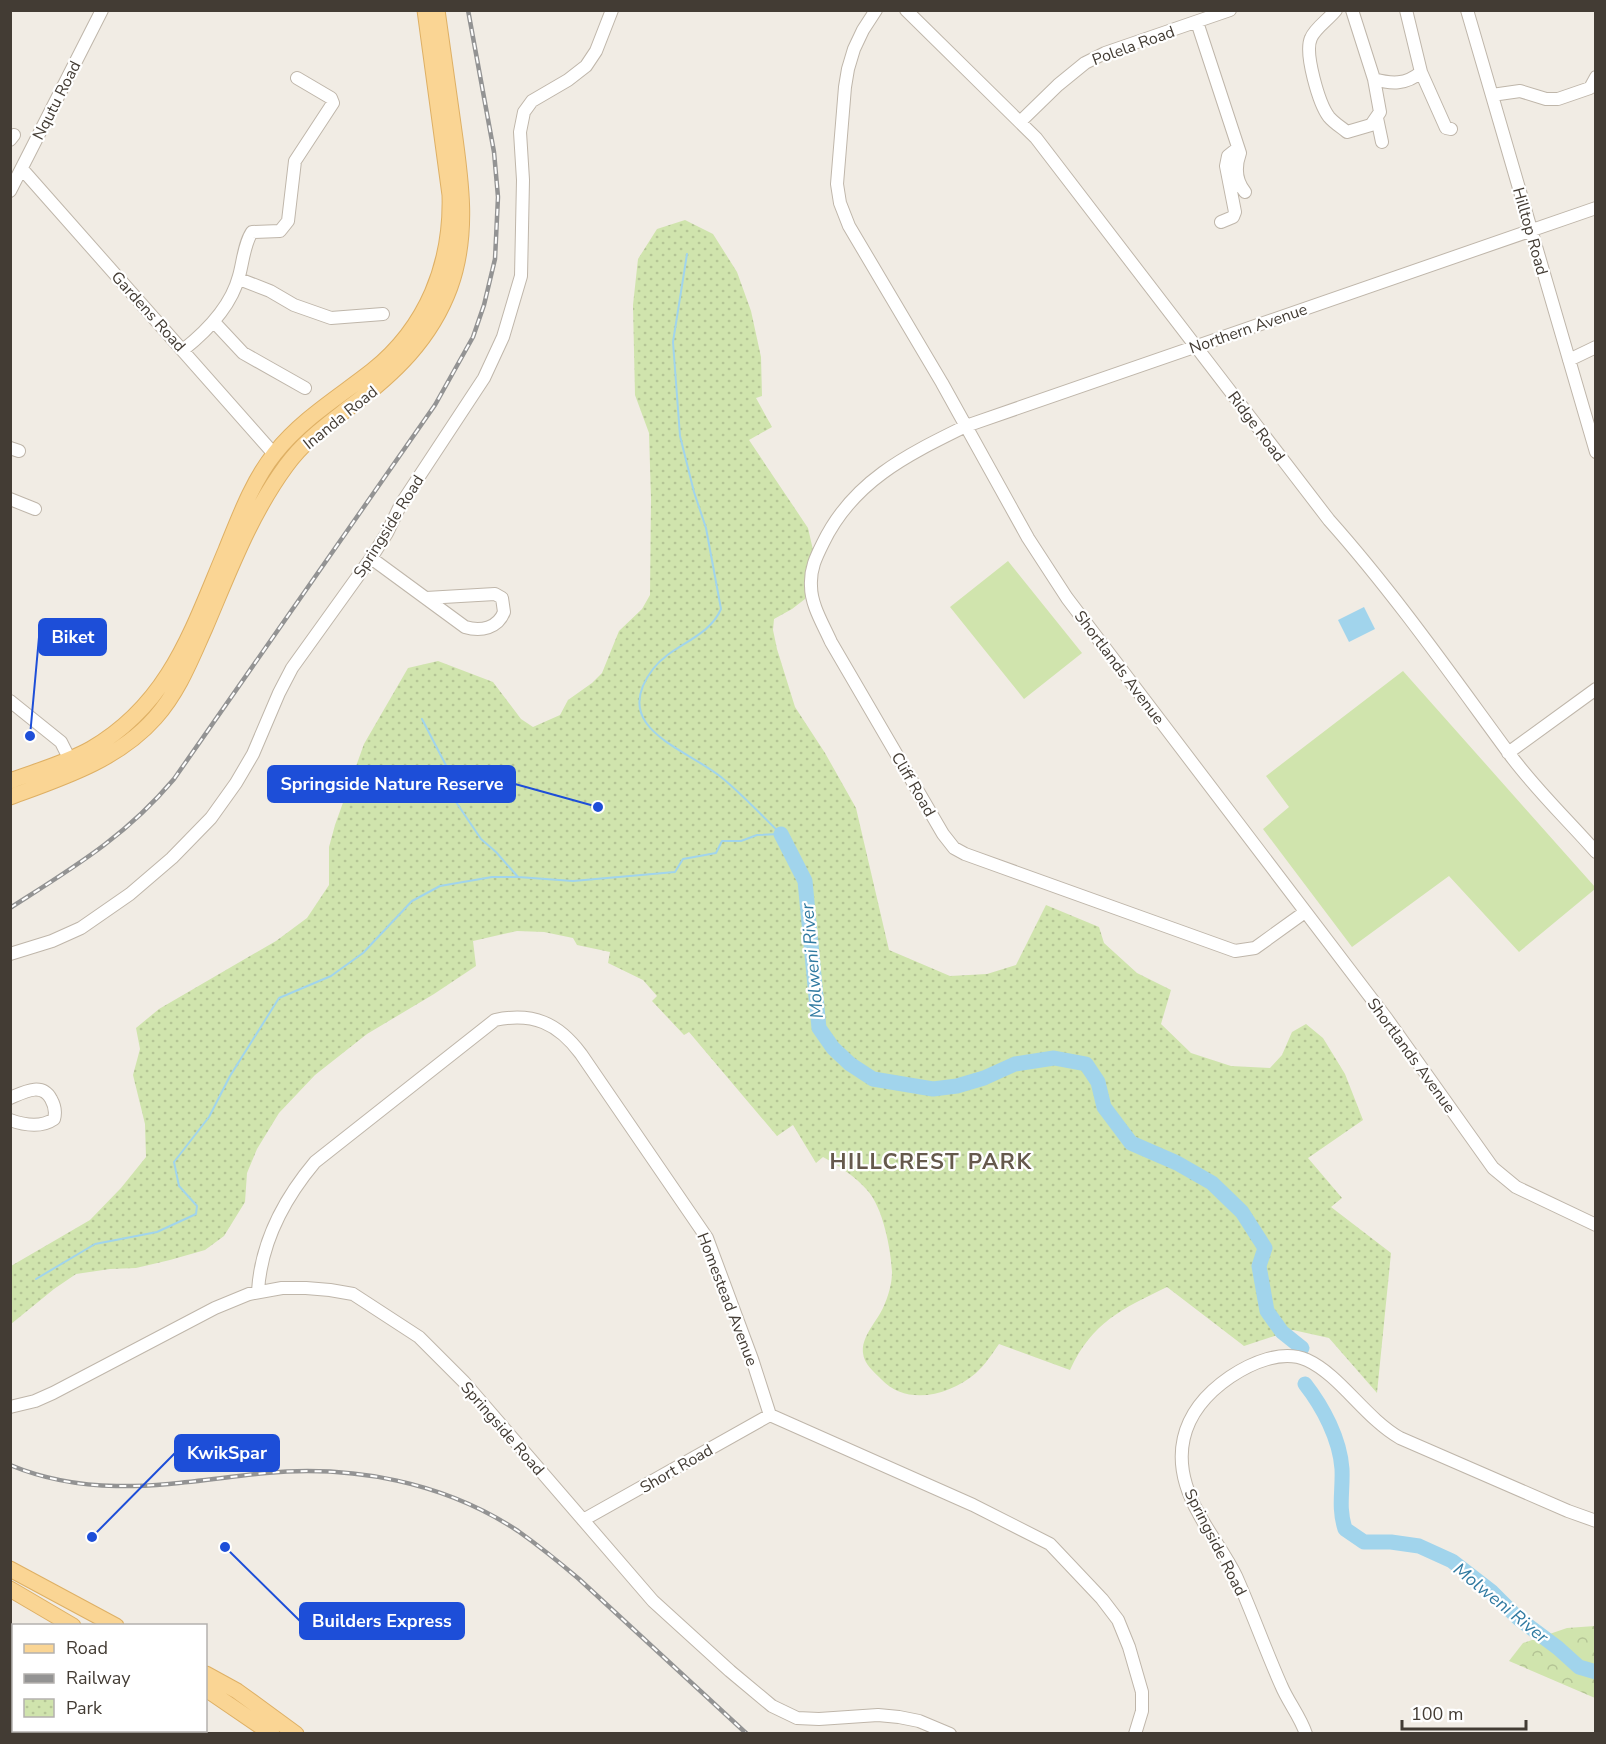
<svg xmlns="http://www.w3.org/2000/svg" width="1606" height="1744" font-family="'Nunito Sans',sans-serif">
  <defs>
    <pattern id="forest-crowns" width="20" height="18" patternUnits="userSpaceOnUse" patternTransform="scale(1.5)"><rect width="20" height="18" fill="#d0e4ad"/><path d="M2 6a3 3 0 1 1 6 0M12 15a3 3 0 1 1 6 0" fill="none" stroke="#b4c495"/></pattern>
    <pattern id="park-dots" width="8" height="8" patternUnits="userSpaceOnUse" patternTransform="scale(1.5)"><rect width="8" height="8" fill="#d0e4ad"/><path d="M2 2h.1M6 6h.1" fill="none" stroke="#b4c495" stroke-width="1.8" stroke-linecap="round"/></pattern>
  </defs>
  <rect width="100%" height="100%" fill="#f1ece4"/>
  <!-- green -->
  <path fill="#d0e4ad" d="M1008,561l74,92 -58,46 -74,-92z
    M1403,671l192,216v2l-76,63 -70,-76 -97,71 -89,-118 26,-22 -23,-31z"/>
  <!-- forest -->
  <path fill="url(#forest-crowns)" d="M1595,1626v72l-86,-37 14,-18 44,-15z"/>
  <!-- park -->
  <path fill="url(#park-dots)" d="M685,220l28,14 24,38 14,39 10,46 1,39 -6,2 16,29 -23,13 59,88 5,22 -8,49 -13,10 -18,10 -1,11 4,19 18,58 30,46 31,55 33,142 61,26 37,-2 29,-9 30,-60 53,22 5,16 33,30 34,17 -10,34 30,29 40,13 39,2 12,-13 10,-23 14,-8 17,14 22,36 18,46 -55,38 34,40 -11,9 60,46 -14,140 -48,-55 -36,-8 -49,16 -77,-59c-45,22 -75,35 -97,83l-71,-26c-7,10 -14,21 -23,29 -26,22 -69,34 -95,6 -7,-7 -17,-15 -18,-26 -2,-16 14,-32 20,-45 5,-11 9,-24 9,-36 -1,-22 -9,-65 -25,-82 -11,-13 -29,-25 -44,-33l-7,6 -23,-38 -16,11 -88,-104 -5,3 -32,-34 5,-5 -14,-16 -35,-17 2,-11 -33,-7 -4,-7 -29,-6 -27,-1 -44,10 3,25 -42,28 -67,40 -52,41 -36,38 -22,36 -10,24 -2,29 -21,34 -19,14 -35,10 -34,8 -26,1 -34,5 -22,15 -43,35v-58l79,-46 31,-32 25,-31 -1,-33 -12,-49 7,-26 -4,-21 23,-19 117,-68 31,-23 22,-33v-38l6,-22 29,-81 44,-76 30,-7 55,21 28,37 12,8 27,-12 8,-15 24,-17 10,-10 17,-42 23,-22 8,-14 1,-96 -2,-66 -14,-38 -2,-90 5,-46 19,-30z"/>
  <!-- water -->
  <path fill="#a1d4ec" d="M1364,607l11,22 -26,13 -11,-22z"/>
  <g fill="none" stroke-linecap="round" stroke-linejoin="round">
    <!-- stream -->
    <path stroke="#a1d4ec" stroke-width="2" d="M687,254l-14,88 7,94 14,56 12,36 15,81c-13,30 -49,35 -68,60 -45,59 32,79 68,108 21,17 40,38 60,57
      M422,719l31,60 3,23 25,37 15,13 22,25
      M36,1279l59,-35 62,-12 39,-18 1,-8 -18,-20 -5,-24 35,-45 21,-41 49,-78 52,-22 32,-23 49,-52 28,-15 52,-9h26l55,4 102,-9 8,-13 33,-6 6,-12h19l16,-6 24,-1"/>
    <!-- river -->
    <path stroke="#a1d4ec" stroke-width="15" d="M781,834l24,47 14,147 14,20 17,16 23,15 60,10 24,-3 27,-8 31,-14 39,-6 32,6 12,18 6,25 27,36 46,20 35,20 30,29 23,36 -6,18 8,45 15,21 20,16
      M1305,1384c18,23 35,55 37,85 1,22 -4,38 3,60l19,13h27l28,4 33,15 40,31 26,26 40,30 21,19 17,5"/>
    <defs>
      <path id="minor" d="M876,10l-13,20 -9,19 -6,20 -3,18 -8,97 3,19 9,23 93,157 86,155 39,60 320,421 106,149 23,19 80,38
        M906,10l130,128 293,382c65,73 121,153 179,232 26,36 59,67 88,100
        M1336,10c-7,9 -21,18 -25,28 -7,15 8,66 18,79 5,6 12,10 18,15l24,-7 9,-13 -6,-33
        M1352,10l22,69c17,5 32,6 47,-7l-15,-62
        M1467,10l129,442
        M1197,22l43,131c-5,14 -5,27 5,39
        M1421,72l25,56 5,1
        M1492,95l28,-4 26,8h12l32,-11 6,-11
        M1377,118l5,24
        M1021,121l37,-36 27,-22 20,-10 125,-43
        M10,140l4,-5
        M22,169l252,285
        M10,191l92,-181
        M1221,222l12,-5 2,-5 -9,-46 2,-10 10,-8
        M239,279l31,12 24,14 37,13 52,-4
        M214,322l29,31 62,35
        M183,350c24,-19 48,-43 56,-74 4,-14 5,-32 13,-44l28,-1 8,-10 7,-60 38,-58 -2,-5 -34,-20
        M1569,360l27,-13
        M10,448l9,3
        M10,499l25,10
        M371,558l94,69c16,5 33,1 39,-15l-2,-14 -7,-4 -69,4
        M10,701l51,41 12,24
        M1508,753l88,-64
        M1305,912l-50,36 -20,3 -270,-97 -11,-6 -11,-14 -112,-192c-8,-18 -20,-37 -20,-56 -1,-17 5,-29 12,-43 30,-62 84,-88 143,-117l630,-218
        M10,954l42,-13 29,-13 49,-34 42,-36 39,-40 25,-35 17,-29 26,-61 13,-25 79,-110 16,-25 14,-29 83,-126 19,-41 18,-61 2,-96 -3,-48 4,-20 8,-11 36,-21 18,-14 10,-15 16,-41
        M10,1098c14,-6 32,-16 41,1 4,7 5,13 3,20 -13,9 -30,6 -44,1
        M258,1291c3,-48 26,-92 57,-129l180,-142c38,-8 63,3 86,34l126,184 45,121 18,56 203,90 77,39 52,55 16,21 11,27 13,45v19l-7,23
        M10,1407l25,-6 18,-8 162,-85 34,-14 33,-6h24l24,2 23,4 66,43 45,45 189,219 77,70 42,35 25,12 22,1 59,-4 21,2 20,4 31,13
        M583,1520l187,-105
        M115,1730l5,4
        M171,1734l2,-4
        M194,1734v-4
        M1306,1734c-6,-18 -18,-32 -25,-49 -16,-36 -29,-73 -45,-109 -10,-21 -26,-41 -37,-62 -31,-54 -20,-102 31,-137 21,-14 52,-28 77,-17 33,15 58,58 93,78l168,73 28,10"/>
      <path id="major" d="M10,781c27,-10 56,-18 81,-32 79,-46 101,-119 135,-199 13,-32 27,-70 49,-97 27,-34 64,-56 97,-82 55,-44 80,-107 78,-176l-25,-185
        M10,797c52,-19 108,-37 145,-79 24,-27 36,-59 50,-90 24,-56 45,-113 81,-162 18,-25 42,-42 65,-60 43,-32 80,-67 99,-119 20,-55 10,-113 2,-170 -5,-35 -10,-71 -15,-107
        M10,1569l106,57
        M10,1589l63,37
        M206,1674l31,17 59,43
        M206,1689l66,45"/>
    </defs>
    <!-- minor casing -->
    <use href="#minor" stroke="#bfb6aa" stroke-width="14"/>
    <!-- major casing -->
    <use href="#major" stroke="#deb065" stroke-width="17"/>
    <!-- minor -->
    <use href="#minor" stroke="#fff" stroke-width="12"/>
    <!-- major -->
    <use href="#major" stroke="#fad594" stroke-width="15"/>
    <defs>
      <path id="rail" d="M10,908c64,-41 115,-71 164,-129l261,-374 38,-68 11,-32 11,-46 3,-62 -4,-45 -26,-142
        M10,1465c87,36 167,17 256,8 87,-8 178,9 252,58 21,15 41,31 61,48l168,155"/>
    </defs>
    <!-- rail casing -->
    <use href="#rail" stroke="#939393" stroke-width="4.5"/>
    <!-- rail -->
    <use href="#rail" stroke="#fff" stroke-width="2" stroke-dasharray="7" stroke-linecap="butt"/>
  </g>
  <g text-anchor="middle" stroke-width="4.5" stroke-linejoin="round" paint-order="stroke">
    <!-- street labels -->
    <g font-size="16" fill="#433c34" stroke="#fff">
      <text transform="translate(1133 45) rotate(-20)" y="6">Polela Road</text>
      <text transform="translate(56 100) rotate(-63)" y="6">Nqutu Road</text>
      <text transform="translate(1531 231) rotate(74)" y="6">Hilltop Road</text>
      <text transform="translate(149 311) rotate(48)" y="6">Gardens Road</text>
      <text transform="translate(1248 328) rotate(-19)" y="6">Northern Avenue</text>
      <text transform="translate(340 417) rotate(-39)" y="6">Inanda Road</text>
      <text transform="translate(1257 426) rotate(53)" y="6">Ridge Road</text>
      <text transform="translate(388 526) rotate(-58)" y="6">Springside Road</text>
      <text transform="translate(1120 667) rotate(53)" y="6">Shortlands Avenue</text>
      <text transform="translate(914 784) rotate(60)" y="6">Cliff Road</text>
      <text transform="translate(1412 1055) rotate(54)" y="6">Shortlands Avenue</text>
      <text transform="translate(728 1299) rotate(69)" y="6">Homestead Avenue</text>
      <text transform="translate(503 1428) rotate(49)" y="6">Springside Road</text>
      <text transform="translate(676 1468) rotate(-30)" y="6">Short Road</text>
      <text transform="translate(1216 1542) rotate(63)" y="6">Springside Road</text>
    </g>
    <!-- water labels -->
    <g font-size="18" font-style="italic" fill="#307aa1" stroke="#fff">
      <text transform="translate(812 961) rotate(-95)" y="6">Molweni River</text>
      <text transform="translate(1501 1603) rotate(39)" y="6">Molweni River</text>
    </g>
    <!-- district labels -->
    <g font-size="22" font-weight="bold" letter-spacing="1.5" fill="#65594c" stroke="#fff">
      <text x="931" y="1169">HILLCREST PARK</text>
    </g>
  </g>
  <!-- callouts -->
  <path fill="none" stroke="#1d4ed8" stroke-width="2" d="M30 736L39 637M598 807L515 784M92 1537L175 1453M225 1547L300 1621"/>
  <g fill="#1d4ed8" stroke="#fff" stroke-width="2">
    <circle cx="30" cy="736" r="6"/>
    <circle cx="598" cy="807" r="6"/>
    <circle cx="92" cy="1537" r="6"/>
    <circle cx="225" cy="1547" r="6"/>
  </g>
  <g fill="#1d4ed8" stroke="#1d4ed8" stroke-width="2">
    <rect x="39" y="619" width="67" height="36" rx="6"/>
    <rect x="268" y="766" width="247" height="36" rx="6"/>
    <rect x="175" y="1435" width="104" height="36" rx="6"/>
    <rect x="300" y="1603" width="164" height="36" rx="6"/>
  </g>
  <g font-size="18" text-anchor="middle" font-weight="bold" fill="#fff">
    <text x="73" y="643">Biket</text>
    <text x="392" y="790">Springside Nature Reserve</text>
    <text x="227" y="1459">KwikSpar</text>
    <text x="382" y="1627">Builders Express</text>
  </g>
  <!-- border -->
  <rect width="1606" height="1744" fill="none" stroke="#433c34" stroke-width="24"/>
  <!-- legend -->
  <rect x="12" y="1624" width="195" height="108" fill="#ffffff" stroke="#b4b1ae" stroke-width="1.5"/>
  <rect x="24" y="1644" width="30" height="9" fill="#fad594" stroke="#b4b1ae" stroke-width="1.5"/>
  <text x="66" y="1654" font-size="18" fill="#433c34">Road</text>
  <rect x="24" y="1674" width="30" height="9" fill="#939393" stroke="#b4b1ae" stroke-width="1.5"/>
  <text x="66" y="1684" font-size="18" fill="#433c34">Railway</text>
  <rect x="24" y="1699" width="30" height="18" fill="url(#park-dots)" stroke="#b4b1ae" stroke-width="1.5"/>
  <text x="66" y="1714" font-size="18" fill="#433c34">Park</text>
  <!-- scale -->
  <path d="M1402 1720v9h124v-9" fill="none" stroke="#433c34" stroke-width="3"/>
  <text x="1411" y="1720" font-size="18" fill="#433c34" stroke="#ffffff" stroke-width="4.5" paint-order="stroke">100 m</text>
</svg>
